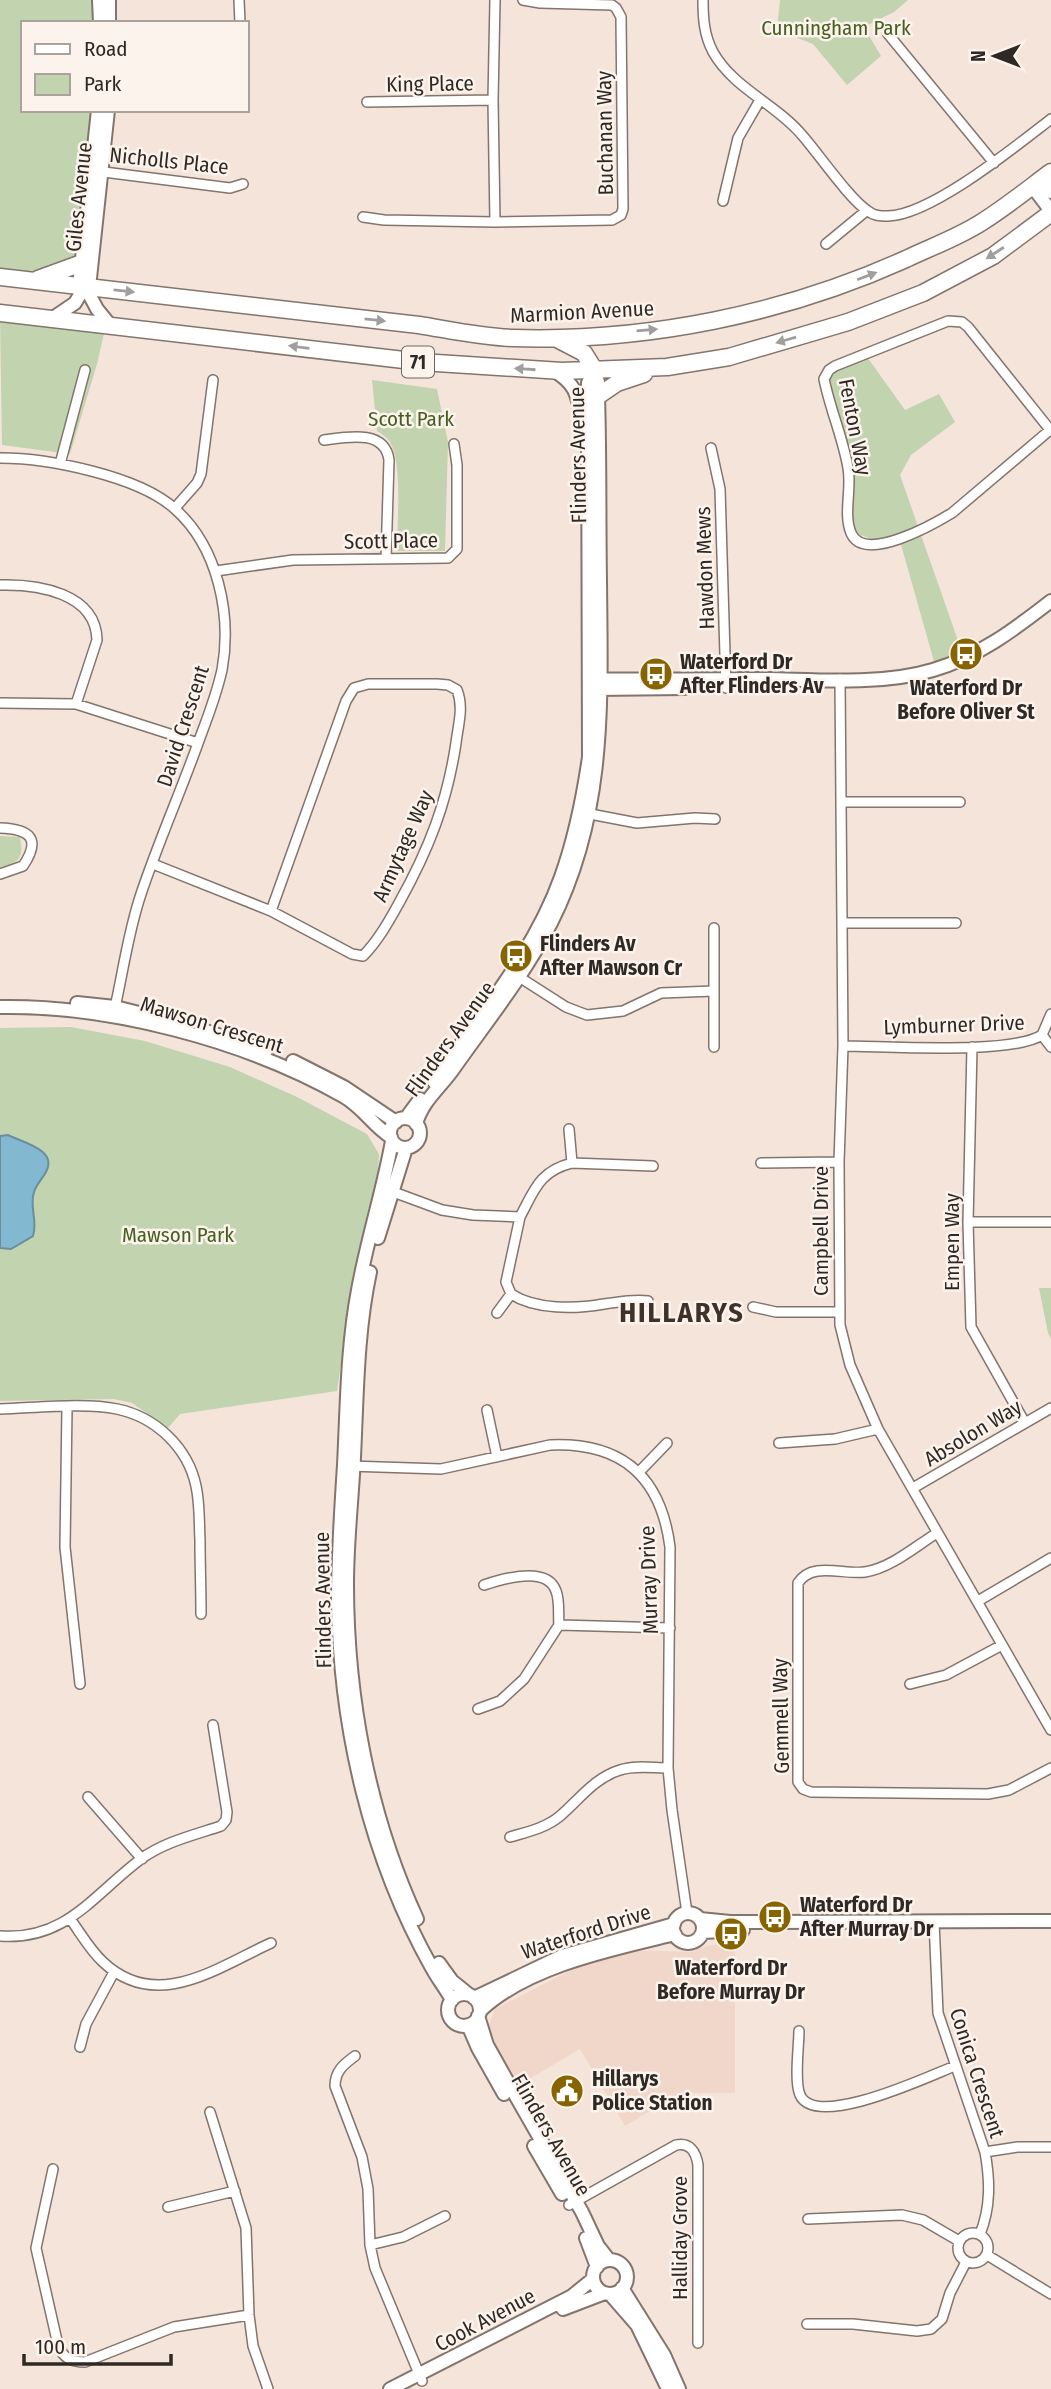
<svg xmlns="http://www.w3.org/2000/svg" width="1051" height="2389" font-family="'Fira Sans Condensed',sans-serif">
  <rect width="100%" height="100%" fill="#f5e4da"/>
  <!-- built -->
  <path fill="#f0d7ca" d="M735,1942v151h-55l-55,33 -45,-77 -66,39 -27,-58 8,-21 82,-42 54,-17 62,2 13,-6z"/>
  <!-- green -->
  <path fill="#c2d3b0" d="M0,0h96v23h-73v87h71l-16,170 -78,-9z
    M780,0h128l-14,12 -30,15 17,29 -34,29 -34,-41 -36,-14z
    M0,317l105,12 -8,35 -27,90 -68,-9z
    M865,354l40,56 34,-16 16,28 -44,33 -11,20 62,177 -27,13 -37,-131 -21,7 -19,-7 -9,-16 4,-55 -27,-89z
    M372,380l65,9 11,53 -3,109h-48c0,-27 5,-82 -5,-105 -3,-7 -8,-11 -15,-15z
    M0,836l20,1c4,21 0,25 -20,31z
    M71,1027l74,14 85,26 67,30 70,37 12,20 -1,23 -11,37 -15,75 -15,102 -157,23 -12,14 -36,-25 -18,-4 -114,2v-373z
    M1039,1288h12v51l-3,-6z"/>
  <!-- water -->
  <path fill="#83b9d0" stroke="#6a8e9d" stroke-width="2" d="M8,1135c16,8 50,15 38,37 -4,7 -10,13 -12,20 -5,15 4,28 -1,44l-22,13 -11,-1v-112z"/>
  <g fill="none" stroke-linecap="round" stroke-linejoin="round">
    <defs>
      <path id="street" d="M239,0l1,23
        M495,0l-2,100 2,122 117,-2 9,-5 2,-6 -2,-192 -5,-9 -4,-3 -72,-2 -17,-3
        M703,0c0,18 1,35 10,52 20,36 63,52 89,83 16,18 48,65 66,76 6,5 12,5 20,5 43,-1 128,-70 163,-97
        M888,34l106,129
        M367,102l126,-2
        M96,171l134,17 13,-4
        M723,201l15,-63 22,-38
        M363,217l21,3 111,2
        M826,244l40,-33
        M1050,430l-98,83c-18,11 -88,51 -101,20 -8,-19 1,-45 -3,-65 -5,-30 -18,-59 -24,-89l5,-9 6,-4 113,-45 14,1 6,5 83,104
        M324,440c23,-3 61,-11 65,20l-3,99
        M711,448l9,41 6,199
        M0,458c48,0 139,18 175,51 43,38 57,106 47,161 -5,22 -13,44 -21,65 -19,54 -42,105 -60,159 -13,38 -18,79 -27,118
        M60,464l25,-94
        M175,508l22,-25 4,-9 12,-94
        M216,571l77,-11 155,-2 9,-9v-84l-3,-21
        M0,585c38,-1 96,8 97,55l-21,64
        M840,679l3,367 -4,116 1,163 10,40 28,64 173,301
        M0,703l76,1 122,39
        M842,802h118
        M585,813l52,10 58,-5 20,1
        M0,828c29,1 42,10 23,38l-23,8
        M153,864l118,47 81,43 11,2c15,-15 26,-35 36,-53 30,-54 48,-100 57,-160 2,-18 8,-35 1,-53l-9,-5 -11,-1h-69l-14,4 -8,13 -75,210
        M842,923h114
        M714,928v119
        M516,975l50,32 21,8 36,-4 38,-18 53,-2
        M1042,1035l9,12
        M843,1046c42,0 168,9 199,-11l9,-21
        M972,1047l-4,175 3,105 54,96
        M569,1129l3,34
        M761,1163l78,-1
        M388,1190l54,20 31,5 47,2c14,-26 19,-46 52,-54l81,3
        M520,1217l-14,65 5,12c25,16 64,15 93,10 16,-2 28,-5 44,-3
        M968,1222h83
        M753,1307l23,5h63
        M497,1313l14,-19
        M67,1408l-2,139 15,137
        M0,1409c34,-1 85,-7 117,0 39,8 71,39 79,77 4,18 3,36 4,54 0,24 1,49 1,74
        M487,1410l10,47
        M779,1443l56,-4 43,-10
        M349,1466l92,3 109,-24c72,-3 111,32 120,102l-2,221 4,42 15,103
        M639,1472l28,-29
        M913,1488l138,-80
        M937,1533c-21,13 -46,35 -72,39 -22,3 -53,-11 -67,11v199l5,7 8,3 177,2 21,-4 42,-22
        M484,1585c18,-6 63,-20 72,6 4,10 2,23 3,34
        M978,1601l73,-43
        M910,1684l36,-9 56,-30
        M478,1709l22,-8 24,-22 35,-54 111,3
        M88,1797l54,62
        M510,1837c17,-5 36,-9 50,-21 19,-16 34,-38 60,-46 15,-5 33,-2 48,-2
        M71,1920c10,14 19,30 32,42 54,51 115,5 168,-19
        M934,1921l4,92 47,139c5,28 6,55 -5,82
        M0,1936c66,5 94,-42 141,-77 23,-17 53,-24 80,-33l5,-6 1,-8 -14,-87
        M799,2031c0,15 -5,50 1,64 16,35 129,-19 155,-29
        M80,2047l6,-23 28,-52
        M355,2056c-11,8 -20,15 -20,30l27,71 6,32 2,56 5,23 47,113
        M210,2112l36,116 3,87 4,31 15,43
        M985,2152l33,-5h33
        M53,2169l-17,79 22,97c5,13 13,17 27,17l89,-35 75,-12
        M569,2205l107,-60c14,-3 20,7 22,20v178
        M168,2207l67,-16
        M808,2219l94,-4 21,5 36,21
        M958 2248a15 15 0 1 1 30 0a15 15 0 1 1-30 0Z
        M370,2245l33,-8 42,-21
        M987,2255l64,39
        M807,2324h46l64,7 14,-2 11,-10 8,-26 16,-31"/>
      <path id="secondary" d="M99,0l1,23
        M109,0v23
        M98,110l-18,167 17,32 13,16
        M1041,179l10,13
        M1032,186l19,25
        M53,318l22,-15 15,-25 18,-168
        M553,370c24,15 24,24 29,50
        M594,679c58,1 117,0 175,0 52,1 114,6 164,-9 45,-13 82,-41 118,-69
        M595,689l90,-1
        M77,1003l38,4 68,17
        M0,1007c111,-2 246,34 343,89 20,11 30,30 48,41
        M203,1030l63,21
        M293,1061l51,26 52,35
        M434,1082c45,-66 100,-129 127,-205 14,-39 22,-79 28,-120l-1,-374 6,-14
        M406,1118l14,-19
        M390 1133a15 15 0 1 1 30 0a15 15 0 1 1-30 0Z
        M416,1124c6,-23 25,-37 38,-56 34,-48 70,-93 97,-145 56,-111 50,-222 49,-342 -1,-61 0,-123 -2,-185v-14l-4,-13
        M392,1141c-9,50 -25,99 -34,149 -11,58 -11,116 -14,175 -3,45 -6,91 -6,137 2,126 32,256 94,366 6,11 14,21 20,32
        M378,1238l28,-90
        M370,1272c-13,60 -13,124 -16,185 -2,42 -7,84 -7,127 0,114 22,231 70,335
        M673 1928a15 15 0 1 1 30 0a15 15 0 1 1-30 0Z
        M700,1919l30,3 321,-1
        M703,1932l40,-2
        M439,1963l13,18 16,13
        M448 2010a16 16 0 1 1 32 0a16 16 0 1 1-32 0Z
        M474,1998l88,-42 112,-32
        M480,2011c47,-45 133,-62 195,-77
        M478,2016l9,29 14,25 81,142 16,34 11,14
        M468,2025l10,23 26,46
        M534,2146l28,48
        M586,2238l11,29
        M593 2277a17 17 0 1 1 34 0a17 17 0 1 1-34 0Z
        M622,2288l42,67 15,34
        M610,2294l27,31 31,64
        M563,2309l42,-16
        M390,2389l182,-93 21,-17"/>
      <path id="highway" d="M0,277l419,48c31,5 62,12 94,13 134,4 271,-24 393,-79 25,-12 53,-22 76,-37 24,-15 46,-33 69,-50
        M38,279l44,-16
        M0,313l421,49 141,9 105,-4 62,-10 119,-35 75,-29 70,-37 58,-43
        M557,339l27,14 10,16
        M598,396l19,-13 27,-9"/>
    </defs>
    <!-- street casing -->
    <use href="#street" stroke="#83746c" stroke-width="12"/>
    <!-- secondary casing -->
    <use href="#secondary" stroke="#83746c" stroke-width="16"/>
    <!-- highway casing -->
    <use href="#highway" stroke="#83746c" stroke-width="19"/>
    <!-- street -->
    <use href="#street" stroke="#fff" stroke-width="9"/>
    <!-- secondary -->
    <use href="#secondary" stroke="#fff" stroke-width="12"/>
    <!-- highway -->
    <use href="#highway" stroke="#fff" stroke-width="16"/>
  </g>
  <!-- one-way arrows -->
  <defs><path id="oneway-solid" d="M-6-.8H1V-3.2L6.5 0L1 3.2V.8H-6Z" transform="scale(1.75)"/></defs>
  <g fill="#a19f9d">
    <use href="#oneway-solid" transform="translate(995 253) rotate(147)"/>
    <use href="#oneway-solid" transform="translate(867 276) rotate(-21)"/>
    <use href="#oneway-solid" transform="translate(124 291) rotate(6)"/>
    <use href="#oneway-solid" transform="translate(375 320) rotate(6)"/>
    <use href="#oneway-solid" transform="translate(647 330) rotate(-5)"/>
    <use href="#oneway-solid" transform="translate(786 340) rotate(164)"/>
    <use href="#oneway-solid" transform="translate(299 347) rotate(-173)"/>
    <use href="#oneway-solid" transform="translate(525 369) rotate(-176)"/>
  </g>
  <!-- icons -->
  <defs>
    <symbol id="bus-disc" viewBox="-11 -11 22 22"><circle r="9.5" fill="#866400" stroke="#fdf3ed"/><path d="M-5-6H5V4H4V6H2V4H-2V6H-4V4H-5ZM-3.5-4V0h7V-4ZM-3.5 1.2v1.5H-2V1.2ZM2 1.2v1.5H3.5V1.2Z" fill="#fff"/></symbol>
    <symbol id="civic-disc" viewBox="-11 -11 22 22"><circle r="9.5" fill="#866400" stroke="#fdf3ed"/><path d="M-.6-6.5H3V-4.5H.6V-3L4-1V1h2V6H-6V1h2V-1L-.6-3ZM-1.2 2.5V6h2.4V2.5Z" fill="#fff"/></symbol>
  </defs>
  <g fill-rule="evenodd">
    <use href="#bus-disc" x="947" y="635" width="38" height="38"/>
    <use href="#bus-disc" x="637" y="655" width="38" height="38"/>
    <use href="#bus-disc" x="497" y="937" width="38" height="38"/>
    <use href="#bus-disc" x="756" y="1898" width="38" height="38"/>
    <use href="#bus-disc" x="712" y="1915" width="38" height="38"/>
    <use href="#civic-disc" x="548" y="2072" width="38" height="38"/>
  </g>
  <g text-anchor="middle" stroke-width="5" stroke-linejoin="round" paint-order="stroke">
    <!-- shield labels -->
    <rect fill="#fdf3ed" stroke="#6d6661" stroke-width="2" x="402" y="346.5" width="32" height="31" rx="5"/>
    <g font-size="19" font-weight="bold" fill="#2f2925">
      <text x="418" y="369">71</text>
    </g>
    <!-- park labels -->
    <g font-size="21" fill="#456021" stroke="#fdf3ed">
      <text x="836" y="35">Cunningham Park</text>
      <text x="411" y="426">Scott Park</text>
      <text x="178" y="1242">Mawson Park</text>
    </g>
    <!-- street labels -->
    <g font-size="21" fill="#2f2925" stroke="#fdf3ed">
      <text transform="translate(430 84) rotate(-1)" y="7">King Place</text>
      <text transform="translate(605 133) rotate(-91)" y="7">Buchanan Way</text>
      <text transform="translate(169 161) rotate(6)" y="7">Nicholls Place</text>
      <text transform="translate(79 197) rotate(-84)" y="7">Giles Avenue</text>
      <text transform="translate(582 312) rotate(-3)" y="7">Marmion Avenue</text>
      <text transform="translate(855 427) rotate(79)" y="7">Fenton Way</text>
      <text transform="translate(578 455) rotate(-91)" y="7">Flinders Avenue</text>
      <text transform="translate(391 541) rotate(-1)" y="7">Scott Place</text>
      <text transform="translate(705 568) rotate(-92)" y="7">Hawdon Mews</text>
      <text transform="translate(183 726) rotate(-72)" y="7">David Crescent</text>
      <text transform="translate(403 846) rotate(-66)" y="7">Armytage Way</text>
      <text transform="translate(212 1025) rotate(17)" y="7">Mawson Crescent</text>
      <text transform="translate(954 1025) rotate(-2)" y="7">Lymburner Drive</text>
      <text transform="translate(450 1039) rotate(-54)" y="7">Flinders Avenue</text>
      <text transform="translate(821 1231) rotate(-90)" y="7">Campbell Drive</text>
      <text transform="translate(952 1242) rotate(-90)" y="7">Empen Way</text>
      <text transform="translate(973 1433) rotate(-31)" y="7">Absolon Way</text>
      <text transform="translate(649 1580) rotate(-92)" y="7">Murray Drive</text>
      <text transform="translate(323 1600) rotate(-91)" y="7">Flinders Avenue</text>
      <text transform="translate(781 1716) rotate(-91)" y="7">Gemmell Way</text>
      <text transform="translate(586 1932) rotate(-18)" y="7">Waterford Drive</text>
      <text transform="translate(977 2073) rotate(72)" y="7">Conica Crescent</text>
      <text transform="translate(551 2135) rotate(60)" y="7">Flinders Avenue</text>
      <text transform="translate(680 2238) rotate(-90)" y="7">Halliday Grove</text>
      <text transform="translate(485 2320) rotate(-28)" y="7">Cook Avenue</text>
    </g>
    <!-- poi labels -->
    <g font-size="21" font-weight="bold" fill="#2f2925" stroke="#fdf3ed" text-anchor="start">
      <text x="680" y="669">Waterford Dr<tspan x="680" dy="24">After Flinders Av</tspan></text>
      <text x="966" y="695" text-anchor="middle">Waterford Dr<tspan x="966" dy="24">Before Oliver St</tspan></text>
      <text x="540" y="951">Flinders Av<tspan x="540" dy="24">After Mawson Cr</tspan></text>
      <text x="800" y="1912">Waterford Dr<tspan x="800" dy="24">After Murray Dr</tspan></text>
      <text x="731" y="1975" text-anchor="middle">Waterford Dr<tspan x="731" dy="24">Before Murray Dr</tspan></text>
      <text x="592" y="2086">Hillarys<tspan x="592" dy="24">Police Station</tspan></text>
    </g>
    <!-- district labels -->
    <g font-size="28" font-weight="bold" letter-spacing="2" fill="#3f322b" stroke="#fdf3ed">
      <text x="682" y="1322">HILLARYS</text>
    </g>
  </g>
  <!-- legend -->
  <rect x="21" y="21" width="228" height="91" fill="#fdf3ed" stroke="#aba29d" stroke-width="2"/>
  <rect x="35" y="44" width="35" height="10" fill="#ffffff" stroke="#aba29d" stroke-width="2"/>
  <text x="84" y="56" font-size="21" fill="#2f2925">Road</text>
  <rect x="35" y="74" width="35" height="21" fill="#c2d3b0" stroke="#aba29d" stroke-width="2"/>
  <text x="84" y="91" font-size="21" fill="#2f2925">Park</text>
  <!-- north arrow -->
  <g transform="translate(995 56) rotate(270)" stroke="#fdf3ed" stroke-width="5" paint-order="stroke">
  <path d="M0-5L12 26L0 18L-12 26Z" fill="#2f2925"/>
  <text y="-10" font-size="19" font-weight="bold" text-anchor="middle" fill="#2f2925">N</text>
  </g>
  <!-- scale -->
  <path d="M24 2354v10h147v-10" fill="none" stroke="#2f2925" stroke-width="3.5"/>
  <text x="35" y="2354" font-size="21" fill="#2f2925" stroke="#fdf3ed" stroke-width="5" paint-order="stroke">100 m</text>
</svg>
